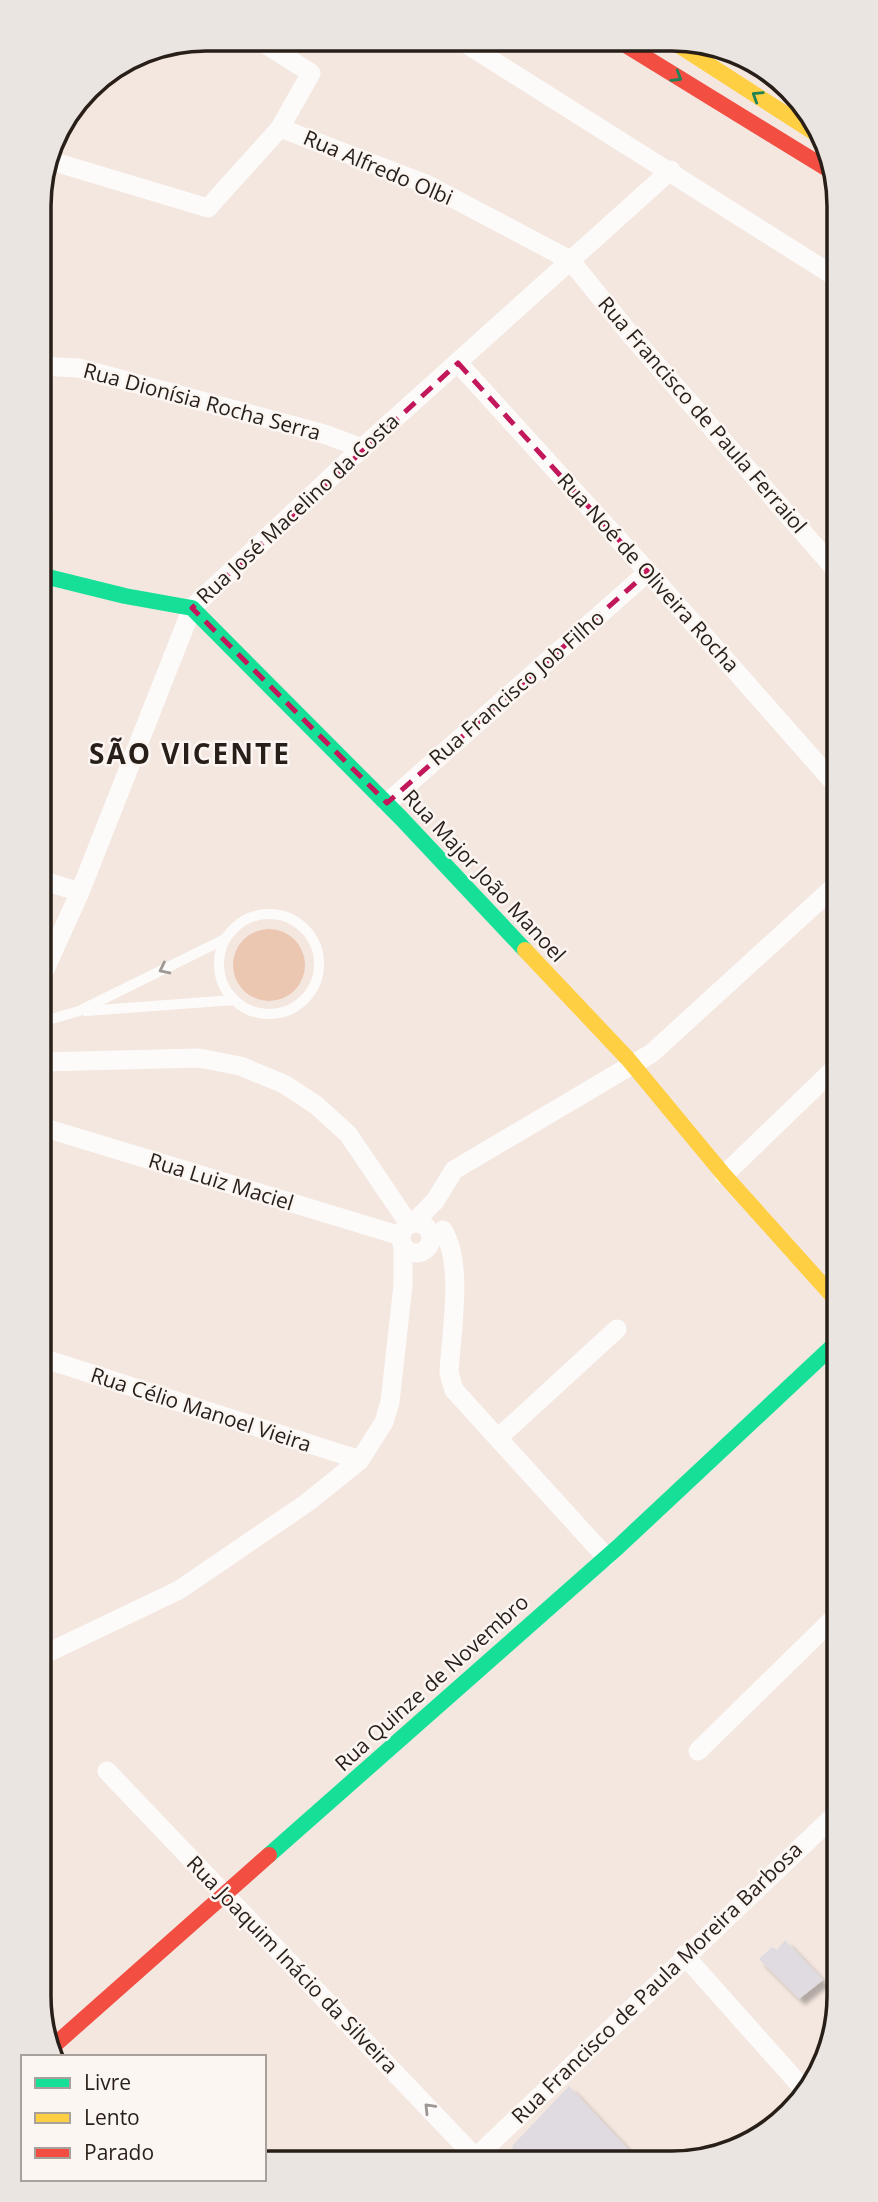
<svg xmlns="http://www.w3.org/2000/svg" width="878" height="2202" font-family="'Open Sans',sans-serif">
  <defs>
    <filter id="shadow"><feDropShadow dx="6" dy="6" stdDeviation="2" flood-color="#0004"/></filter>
  </defs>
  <rect width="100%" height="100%" fill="#f4e7e0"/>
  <!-- green -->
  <path fill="#ebc6b1" d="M713,46l70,34 10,17z
    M233 965a36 36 0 1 1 72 0a36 36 0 1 1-72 0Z"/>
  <!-- building -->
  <path fill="#dfdbe1" filter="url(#shadow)" d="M785,1940l38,40 -24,19 -40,-40 13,-12 5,3z
    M569,2086l59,63 -9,9 -109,1 3,-14z"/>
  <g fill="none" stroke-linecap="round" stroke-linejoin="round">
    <!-- lane -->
    <path stroke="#fdfbfa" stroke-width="10" d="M219 964a50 50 0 1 1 100 0a50 50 0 1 1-100 0Z
      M86,1011l148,-11
      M41,1022l38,-11 146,-72"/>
    <!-- street -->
    <path stroke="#fdfbfa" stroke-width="19" d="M460,40l374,236
      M280,128l146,56 144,76 59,73 206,236
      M48,160l160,48 72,-80 31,-55 -54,-34
      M458,363l190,209 188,213
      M39,366l40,2 245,66 38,14
      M387,803l261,-231
      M41,880l39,12
      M41,978l39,-86 112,-284 170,-160 309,-278
      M41,1062l158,-4 41,8 44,18 32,21 32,29 61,90
      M42,1127l359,109
      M724,1175l112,-108
      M414,1222l21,-21 19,-31 198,-117 184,-168
      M401 1238a15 15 0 1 1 30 0a15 15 0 1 1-30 0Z
      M443,1230c21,34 8,103 6,143l5,17 152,167
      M42,1358l318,102
      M499,1437l118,-108
      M43,1655l136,-65 129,-88 52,-42 24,-38 6,-20 13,-117v-39
      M698,1751l140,-137
      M107,1771l370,388
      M684,1955l123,138
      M474,2159l365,-348"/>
    <!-- fast -->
    <path stroke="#16e098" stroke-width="16" d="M40,575l85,21 67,12 209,210 124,132
      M269,1855l349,-308 219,-205"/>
    <!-- slow -->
    <path stroke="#ffcf43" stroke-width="16" d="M672,41l143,92
      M525,950l103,109 96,116 113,126"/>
    <!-- jam -->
    <path stroke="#f24e42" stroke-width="16" d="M619,41l215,132
      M50,2049l219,-194"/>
  </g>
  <!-- one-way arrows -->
  <defs><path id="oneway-chevron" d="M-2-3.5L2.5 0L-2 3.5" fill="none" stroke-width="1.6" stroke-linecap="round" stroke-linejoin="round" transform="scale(1.75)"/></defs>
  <g stroke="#208058">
    <use href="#oneway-chevron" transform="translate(677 77) rotate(31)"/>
    <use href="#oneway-chevron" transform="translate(757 96) rotate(-148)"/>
  </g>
  <g stroke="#9e9895">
    <use href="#oneway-chevron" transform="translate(164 969) rotate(154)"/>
    <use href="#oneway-chevron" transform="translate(429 2108) rotate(-134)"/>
  </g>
  <!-- marked area -->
  <path fill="none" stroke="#c2185b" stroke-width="5" stroke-dasharray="14 9" stroke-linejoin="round" d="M458,363l190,209 -261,231 -195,-195z"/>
  <g text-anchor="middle" stroke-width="5" stroke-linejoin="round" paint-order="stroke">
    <!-- street labels -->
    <g font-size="21" fill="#291f19" stroke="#fcf6f2">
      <text transform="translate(378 168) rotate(23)" y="7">Rua Alfredo Olbi</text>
      <text transform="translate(202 402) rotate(15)" y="7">Rua Dionísia Rocha Serra</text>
      <text transform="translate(702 415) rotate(49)" y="7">Rua Francisco de Paula Ferraiol</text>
      <text transform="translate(298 509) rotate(-43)" y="7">Rua José Macelino da Costa</text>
      <text transform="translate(648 573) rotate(48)" y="7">Rua Noé de Oliveira Rocha</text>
      <text transform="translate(517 688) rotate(-41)" y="7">Rua Francisco Job Filho</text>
      <text transform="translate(484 876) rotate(47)" y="7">Rua Major João Manoel</text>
      <text transform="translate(221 1182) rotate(17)" y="7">Rua Luiz Maciel</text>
      <text transform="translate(201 1410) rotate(18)" y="7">Rua Célio Manoel Vieira</text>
      <text transform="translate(432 1683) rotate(-42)" y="7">Rua Quinze de Novembro</text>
      <text transform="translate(292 1965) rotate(46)" y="7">Rua Joaquim Inácio da Silveira</text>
      <text transform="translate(657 1983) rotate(-44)" y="7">Rua Francisco de Paula Moreira Barbosa</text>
    </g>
    <!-- district labels -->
    <g font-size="28" font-weight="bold" letter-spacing="2" fill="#291f19" stroke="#fcf6f2">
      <text x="190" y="764">SÃO VICENTE</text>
    </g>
  </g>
  <!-- crop -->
  <path d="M0 0H878V2202H0ZM206 51H672A155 155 0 0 1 827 206V1996A155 155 0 0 1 672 2151H206A155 155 0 0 1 51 1996V206A155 155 0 0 1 206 51Z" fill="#ebe5e1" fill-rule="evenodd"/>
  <path fill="none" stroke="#291f19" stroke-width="3.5" d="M206 51H672A155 155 0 0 1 827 206V1996A155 155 0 0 1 672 2151H206A155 155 0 0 1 51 1996V206A155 155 0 0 1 206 51Z"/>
  <!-- legend -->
  <rect x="21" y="2055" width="245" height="126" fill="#fcf6f2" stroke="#a8a09b" stroke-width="2"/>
  <rect x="35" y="2078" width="35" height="10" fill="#16e098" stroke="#a8a09b" stroke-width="2"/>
  <text x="84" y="2090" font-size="21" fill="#291f19">Livre</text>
  <rect x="35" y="2113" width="35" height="10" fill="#ffcf43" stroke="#a8a09b" stroke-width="2"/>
  <text x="84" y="2125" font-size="21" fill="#291f19">Lento</text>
  <rect x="35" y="2148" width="35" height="10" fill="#f24e42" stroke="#a8a09b" stroke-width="2"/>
  <text x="84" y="2160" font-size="21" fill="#291f19">Parado</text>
</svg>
